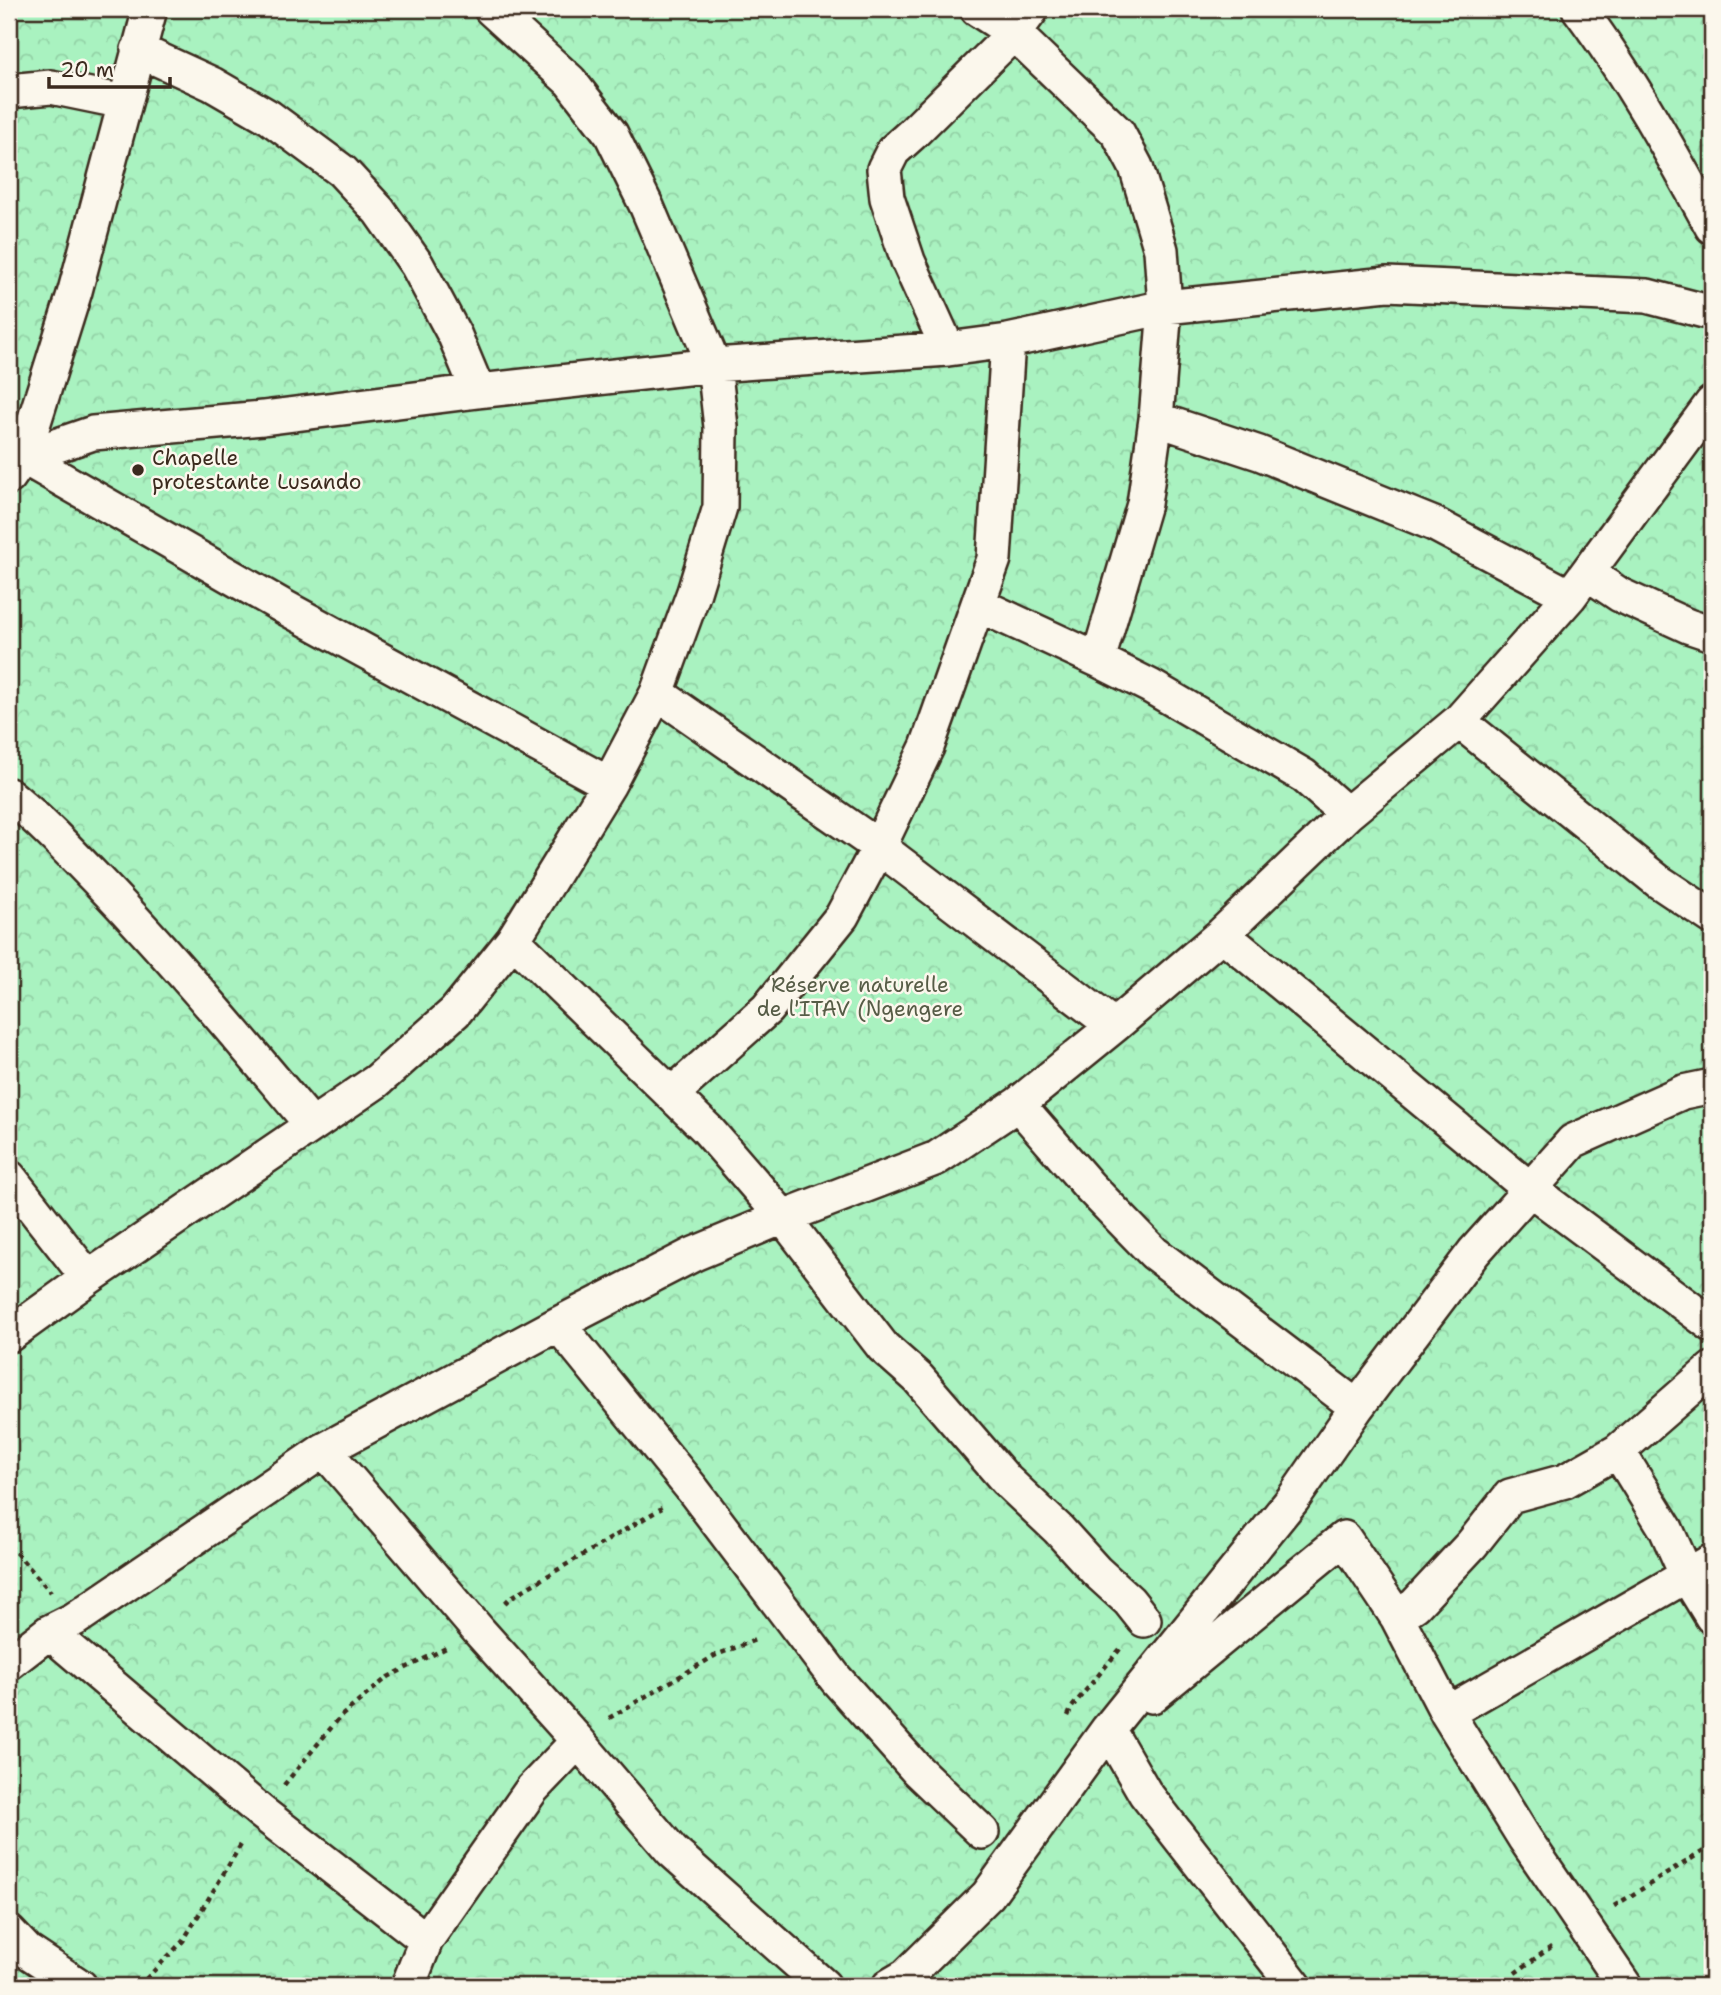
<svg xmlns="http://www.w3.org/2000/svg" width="1721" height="1995" font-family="'Shantell Sans',sans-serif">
  <defs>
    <pattern id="forest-crowns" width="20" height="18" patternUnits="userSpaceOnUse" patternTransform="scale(1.75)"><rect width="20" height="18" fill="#a9f2c0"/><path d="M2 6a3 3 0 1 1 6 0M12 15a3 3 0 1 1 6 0" fill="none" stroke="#92d0a5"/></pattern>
  </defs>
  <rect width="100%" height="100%" fill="#f9efdd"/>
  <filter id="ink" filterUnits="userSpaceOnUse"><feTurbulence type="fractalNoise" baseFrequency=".0143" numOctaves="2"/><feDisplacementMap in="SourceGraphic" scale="14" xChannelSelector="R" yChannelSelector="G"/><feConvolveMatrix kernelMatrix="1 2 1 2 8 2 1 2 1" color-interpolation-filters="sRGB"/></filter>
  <g filter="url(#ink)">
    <!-- forest -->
    <path fill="url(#forest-crowns)" stroke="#728e6f" stroke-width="2" d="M9,9h1703v1977h-1703z"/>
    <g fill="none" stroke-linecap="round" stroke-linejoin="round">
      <defs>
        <path id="street" d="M977,9l37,24 104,100 18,34 25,83 4,57 -9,112 -12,85 -46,156
          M1579,9c51,68 92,143 133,218
          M138,50l74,34 57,33 73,54 37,40 38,54 38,71 23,55
          M9,91l42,-4 73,15
          M948,349l-40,-88 -21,-63 -3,-29 9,-18 19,-17 102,-101 18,-24
          M1156,419l103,34 175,71 136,72
          M15,447l8,10 261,150 325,177
          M23,457l52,-166 75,-282
          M9,477l14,-20 70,-24 170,-15 215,-27 236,-26 234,-16 60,-8 157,-34 222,-23 260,12 65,17
          M1587,573l33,22 68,31 24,8
          M979,605l119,55 52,26 154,90 43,38
          M657,693l222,154 235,179
          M1459,721l199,160 54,36
          M9,795c33,27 62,58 92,89 74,77 142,159 211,241
          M1222,934l308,255 182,136
          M513,940l194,189 76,88 100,130 35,31 88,102 52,49 38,42 33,30 15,19
          M672,1094l95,-85 75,-93 37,-69 48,-100 67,-188 14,-218
          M1018,1104l71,82 65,67 203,154
          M9,1177l79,101
          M558,1324l135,166 143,189 81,91 65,62
          M9,1335l79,-57 289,-197 78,-69 58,-72 96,-156 48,-91 37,-101 26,-85 1,-80 -7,-62 -67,-158 -36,-73 -41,-53 -79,-72
          M324,1450l155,181 99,110 94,110 152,135
          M1618,1451l48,78 21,47 25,41
          M1397,1617l18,-12 57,-61 38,-48 55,-15 53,-30 94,-82
          M49,1632l212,180 165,128
          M9,1663l40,-31 26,-13 249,-169 234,-126 136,-70 89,-37 154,-59 81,-54 96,-78 108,-92 125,-120 112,-93 111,-125 142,-193
          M1152,1696l192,-158 53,79 50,96 78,126 100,147
          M1447,1713l265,-152
          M1108,1729l37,64 150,193
          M9,1932l18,19 53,35
          M408,1986l18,-46 106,-151 46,-48
          M889,1986l17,-10 82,-81 120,-166 185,-230 64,-92 117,-155 99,-111 110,-49 29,-6"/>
      </defs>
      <!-- street casing -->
      <use href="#street" stroke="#3b2a1e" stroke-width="38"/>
      <!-- path -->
      <path stroke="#3b2a1e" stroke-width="4.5" stroke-dasharray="5 5" stroke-linecap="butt" d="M9,1545l42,47
        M505,1603l5,-5 152,-90
        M1068,1716l4,-9 48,-58
        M609,1718l107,-63 42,-16
        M284,1785l56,-68 48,-40 58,-29
        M1614,1906l98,-60
        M1515,1973l39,-28
        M139,1986l44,-45 59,-98"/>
      <!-- street -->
      <use href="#street" stroke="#fbf7ec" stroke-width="33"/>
    </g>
  </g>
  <!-- markers -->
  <circle fill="#3b2a1e" stroke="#fbf7ec" stroke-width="2.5" cx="138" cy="470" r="7"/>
  <g text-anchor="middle" stroke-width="5" stroke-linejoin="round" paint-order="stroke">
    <!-- poi labels -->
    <g font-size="21" fill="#3b2a1e" stroke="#fbf7ec" text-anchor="start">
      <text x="152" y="465">Chapelle<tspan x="152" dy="24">protestante Lusando</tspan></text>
    </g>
    <!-- park labels -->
    <g font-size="21" fill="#565c46" stroke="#fbf7ec">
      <text x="860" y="992">Réserve naturelle<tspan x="860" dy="24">de l'ITAV (Ngengere</tspan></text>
    </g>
  </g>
  <!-- margin -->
  <rect width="1721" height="1995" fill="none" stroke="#fbf7ec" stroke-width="35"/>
  <rect x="18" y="18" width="1686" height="1960" fill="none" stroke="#3b2a1e" stroke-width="2.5" filter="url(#ink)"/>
  <!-- scale -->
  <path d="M49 77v10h121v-10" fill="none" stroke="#3b2a1e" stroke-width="3.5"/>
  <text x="60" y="77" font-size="21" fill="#3b2a1e" stroke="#fbf7ec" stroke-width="5" paint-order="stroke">20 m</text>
</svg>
